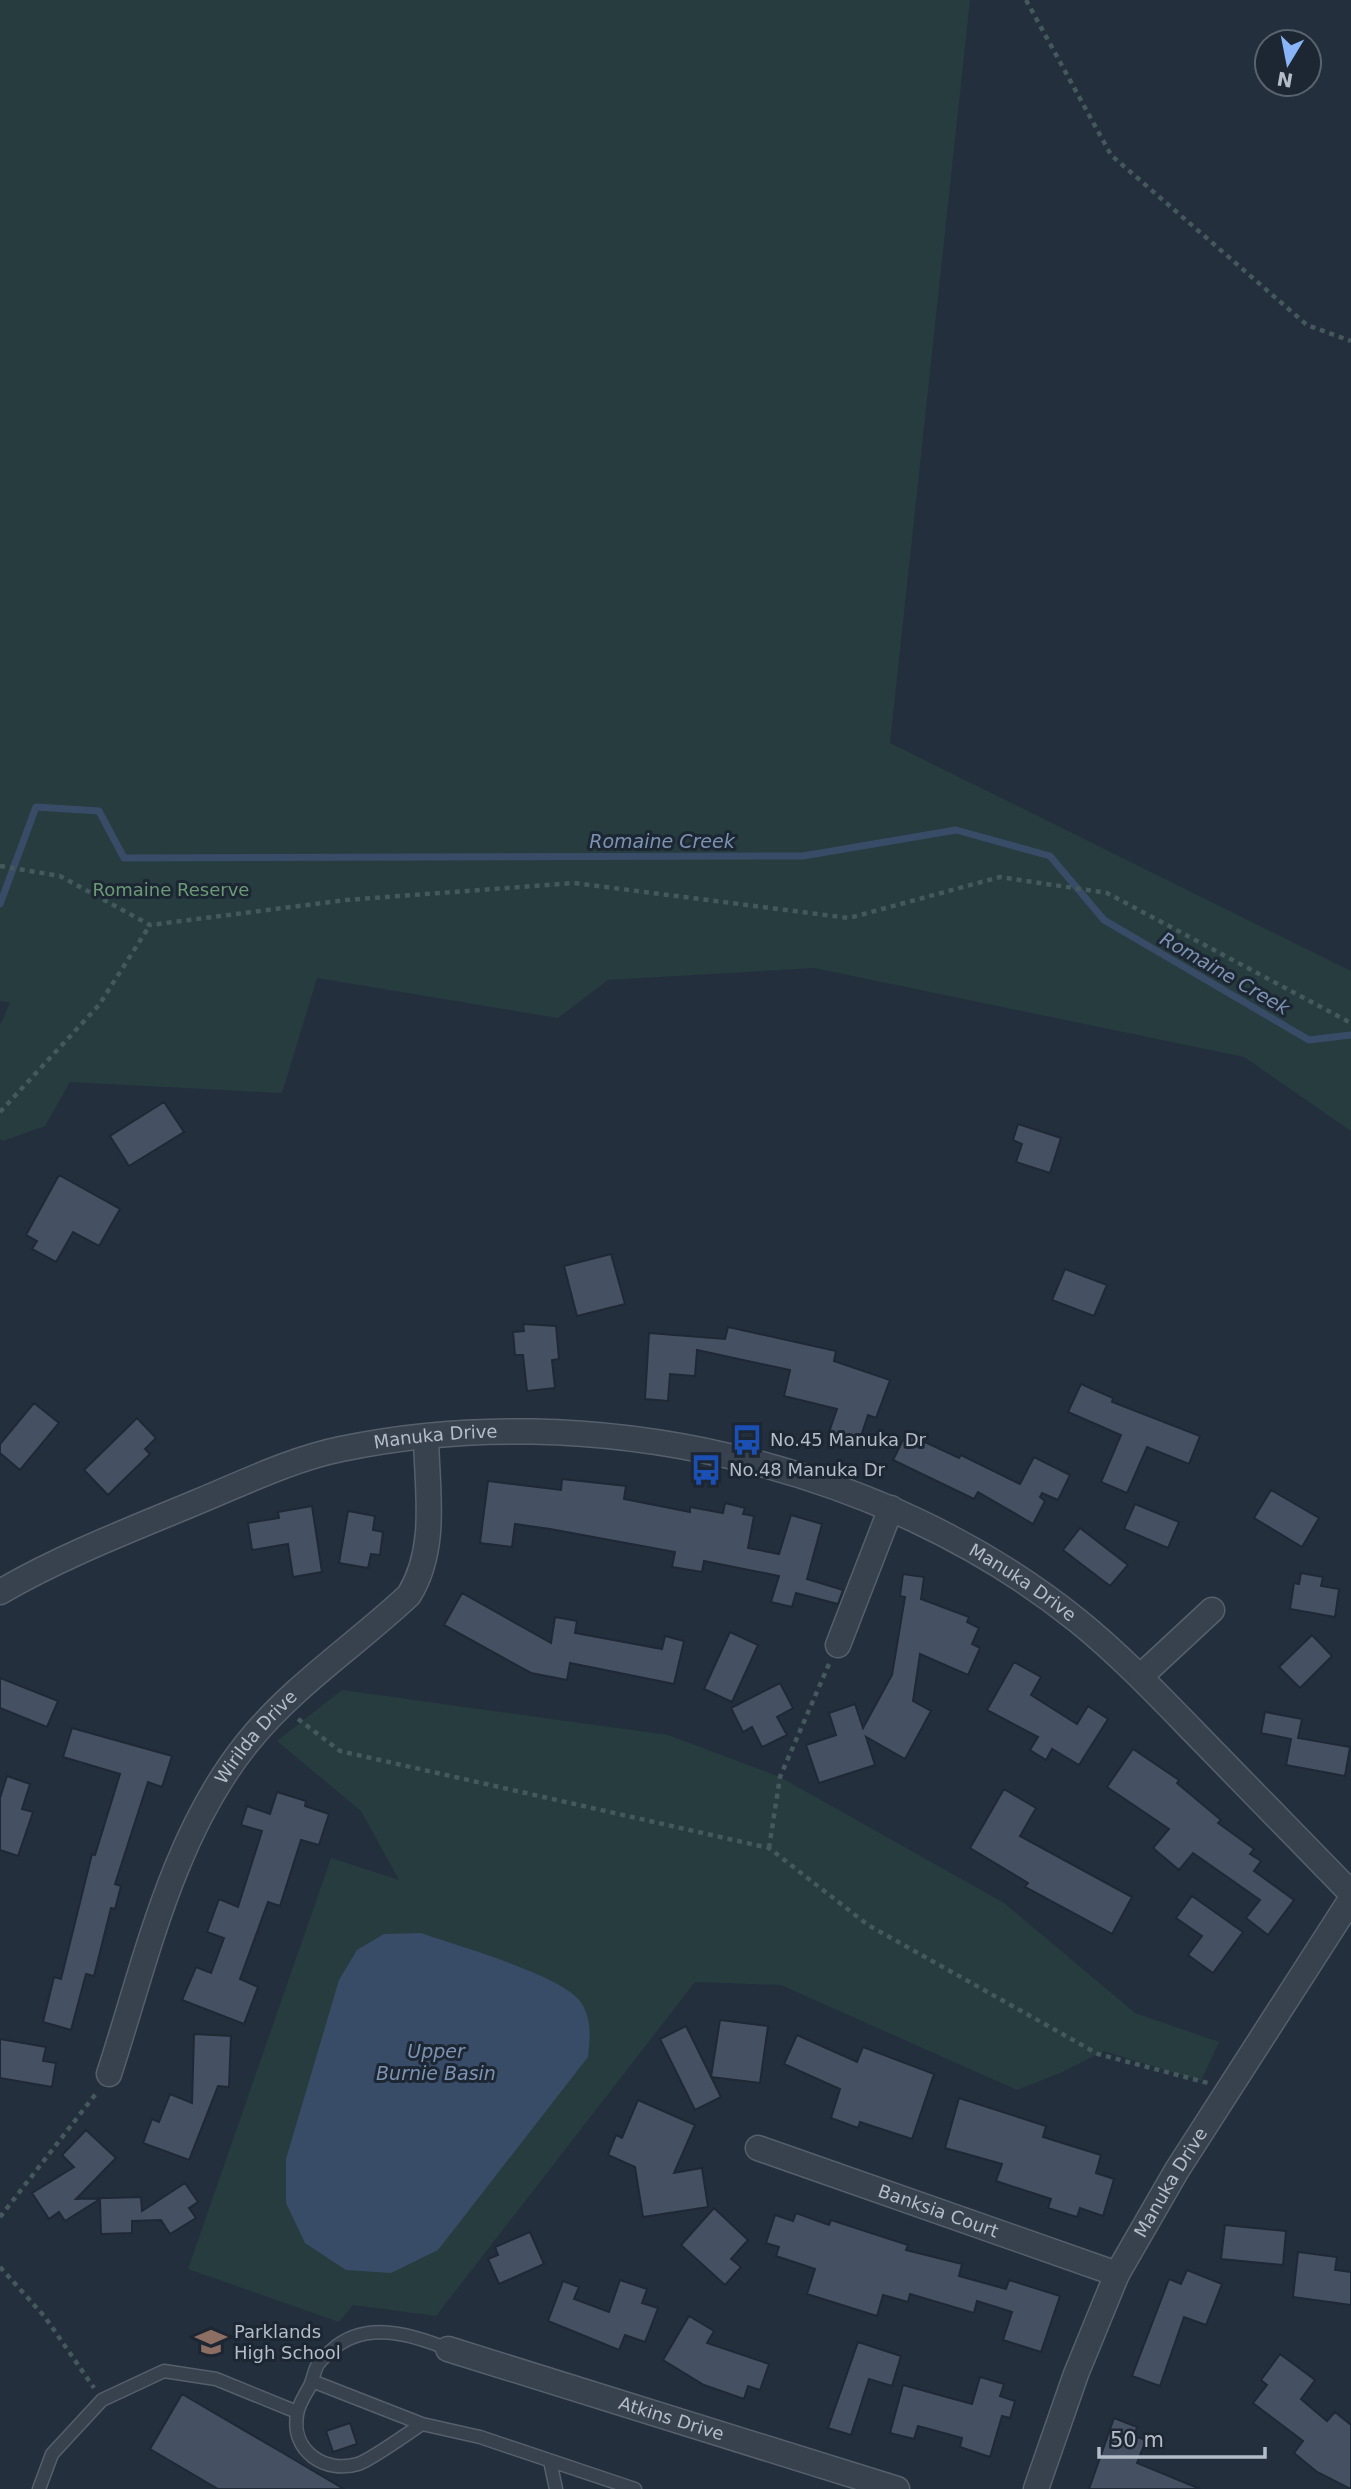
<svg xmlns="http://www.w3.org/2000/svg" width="1351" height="2489" font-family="'DejaVu Sans',sans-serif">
  <rect width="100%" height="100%" fill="#242f3e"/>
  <!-- green -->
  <path fill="#263c3f" d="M0,0h970l-80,743 461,228v160l-107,-74 -430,-89 -206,12 -50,38 -241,-40 -35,115 -212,-11 -25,44 -42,15 -3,-2v-114l10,-22 -10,-2z
    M342,1690l326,45 112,42 224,126 131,110 84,29 -18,39 -97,-30 -44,22 -43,17 -236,-105 -86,-3 -259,334 -83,-11 -14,17 -151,-53 143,-411 68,22 -38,-69 -84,-70z"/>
  <!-- water -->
  <path fill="#394c67" d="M421,1933c33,12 146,43 161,71 10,17 8,34 6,53l-150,193 -47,23 -45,-3 -41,-27 -19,-40v-44l53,-179 18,-30 27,-16z"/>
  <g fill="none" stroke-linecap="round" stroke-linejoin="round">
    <!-- stream -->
    <path stroke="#394c67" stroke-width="7" d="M0,904l36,-97 63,4 25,47 679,-2 153,-26 94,26 54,64 205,120 42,-5"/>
  </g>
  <!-- building -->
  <path fill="#455162" stroke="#1f2835" stroke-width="2" d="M164,1102l20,30 -55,34 -19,-30z
    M1018,1124l43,14 -11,35 -34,-11 6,-18 -9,-4z
    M59,1175l61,34 -21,37 -26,-14 -17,30 -24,-13 5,-8 -11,-6z
    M611,1254l14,50 -48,12 -13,-50z
    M1065,1269l42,16 -13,31 -42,-16z
    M523,1324l33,2 3,33 -7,1 3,28 -28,3 -4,-36h-8l-2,-23 11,-1z
    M728,1327l108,24 -2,10 56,19 -14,38 -8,-3 -10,30 -30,-10 9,-26 -53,-13 6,-26 -93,-20 -2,26 -25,-2 -2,27 -23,-2 4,-66 76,6z
    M1081,1384l32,14 -1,4 88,34 -11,28 -42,-17 -20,46 -26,-11 20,-47 -53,-23z
    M34,1403l25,20 -39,47 -20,-17v-9z
    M137,1418l19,20 -11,11 5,5 -42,41 -24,-25z
    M905,1436h7l47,22 2,-3 59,29 14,-27 36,18 -12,25 -16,-7 -2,4 5,4 -12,23 -55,-32 -4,7 -81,-39z
    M562,1479l64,7 -2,13 66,13v-5l33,6 2,-10 20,5 -2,6 11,2 -6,32 31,6 12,-39 31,9 -15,55 36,11 -5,14 -42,-11 -4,14 -21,-5 8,-26 -75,-15 -2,11 -30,-5 3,-15 -125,-23 -35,-5 -3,23 -32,-4 8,-62 73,9z
    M1271,1490l48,28 -17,29 -48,-29z
    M1135,1504l44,18 -11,26 -44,-19z
    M312,1506l10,66 -29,5 -5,-33 -36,6 -4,-27 31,-5 -1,-6z
    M348,1511l27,5 -2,14 10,2 -3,23 -9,-1 -3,14 -29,-5z
    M1080,1528l48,37 -18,21 -47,-36z
    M1301,1573l22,4 -2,9 18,3 -4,28 -45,-8 4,-26 5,1z
    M903,1574l21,3 -3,22 48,18 -2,5 12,6 -7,16 8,4 -12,27 -48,-21 -7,47 18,10 -26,48 -39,-22 9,28 -56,18 -13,-38 30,-10 -7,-22 26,-9 8,24 29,-53 13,-78 -5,-1z
    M462,1593l89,50 4,-26 22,4 -2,12 87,16 3,-13 19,5 -10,43 -104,-21 -3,17 -36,-7 -87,-48z
    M730,1632l28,13 -26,57 -28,-13z
    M1312,1635l20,21 -32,32 -21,-21z
    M1014,1662l27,15 -10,18 46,29 11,-18 20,13 -29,46 -27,-16 -6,11 -16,-10 8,-13 -51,-27z
    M0,1678l58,23 -11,26 -47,-19z
    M780,1683l13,25 -16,9 10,18 -25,12 -10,-20 -9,5 -12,-24z
    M1265,1712l37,7 -4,19 52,9 -5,29 -59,-11 5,-26 -30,-6z
    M72,1728l100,28 -10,31 -14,-5 -33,102 6,2 -6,23 -4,-1 -17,68 -8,-2 -15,56 -28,-8 11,-45 7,2 31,-125 3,1 25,-81 -57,-17z
    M1133,1749l46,31 -2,3 44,37 -3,3 36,26 -4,5 11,7 -7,10 40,29 -26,35 -22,-17 14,-18 -67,-47 -14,17 -26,-22 16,-19 -62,-42z
    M7,1776l23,8 -8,25 11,3 -15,44 -18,-6v-52z
    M1004,1789l32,19 -16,28 112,61 -20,37 -87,-47 3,-4 -58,-35z
    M277,1792l29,9 -1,5 24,8 -10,31 -18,-5 -21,66 -12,-4 -28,77 18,8 -14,37 -62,-24 14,-33 15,6 13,-35 -17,-6 12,-33 19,8 24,-76 -21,-6 6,-19 23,8z
    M1192,1896l51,36 -30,41 -25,-18 14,-19 -26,-18z
    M720,2020l48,6 -8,57 -49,-6z
    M686,2026l35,71 -26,13 -35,-71z
    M194,2034l37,2 -2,51 -11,-1 -29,74 -46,-17 9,-24 7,3 11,-28 22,9z
    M797,2035l60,27 6,-15 71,27 -22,65 -52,-17 -2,6 -27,-10 9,-29 -56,-25z
    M0,2039l46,8 -3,14 13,2 -4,24 -52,-9z
    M959,2098l87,28 -3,11 58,18 -5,18 18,6 -11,37 -23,-8 -3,9 -29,-9 3,-9 -55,-18 6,-17 -57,-16z
    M638,2100l57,25 -21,48 28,-5 6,39 -65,10 -8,-50 -27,-12 8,-20 6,3z
    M86,2130l30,28 -40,41 65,-2 1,14 43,-28 13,19 -9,6 7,10 -26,16 -9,-14 -29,1v12l-31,1 -1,-35 -35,22 -6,-9 -10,7 -17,-26 42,-26 -12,-12z
    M714,2208l34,32 -17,19 10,8 -16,18 -44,-40z
    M796,2213l33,12 2,-5 77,25 -2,5 56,14 -3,12 47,13 3,-9 51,16 -19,56 -38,-12 9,-28 -35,-11 -3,12 -64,-19 -2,8 -25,-7 -6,21 -70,-22 8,-25 -39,-13 3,-9 -13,-4 9,-28 18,6z
    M1225,2225l61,6 -3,34 -62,-6z
    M530,2232l14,32 -45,20 -11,-25 10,-4 -3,-8z
    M1298,2252l39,5 -2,13 16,2v33l-58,-8z
    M1187,2270l35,14 -16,41 -22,-8 -24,69 -28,-10 37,-97 12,5z
    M620,2280l27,9 -5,14 16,5 -13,34 -20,-7 -6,15 -71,-29 15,-40 16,6 -5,12 35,13z
    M689,2316l25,15 -7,12 62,21 -9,26 -12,-4 -4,13 -40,-14 -41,-25z
    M858,2342l43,14 -9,30 -23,-7 -18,56 -23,-7z
    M1280,2354l35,26 -14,19 26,22 8,-9 16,13v64l-34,-17 -23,-19 9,-12 -50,-38 14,-18 -6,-5z
    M980,2377l24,7 -4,12 15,5 -5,17 -8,-2 -12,41 -30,-10 2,-9 -44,-12 -4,13 -24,-6 13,-48 69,19z
    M182,2394l101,59 61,36h-126l-68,-40z
    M1114,2418l23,9 -3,9 12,4 -9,23 63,26h-111z
    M350,2423l7,21 -24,8 -7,-21z"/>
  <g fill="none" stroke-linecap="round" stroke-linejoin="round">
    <defs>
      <path id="service" d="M312,2381l110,43 58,13 155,52
        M422,2424c-14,9 -51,36 -64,40 -33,10 -67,-13 -61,-49 1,-10 8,-20 13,-29 3,-7 4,-14 7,-20 3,-6 10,-11 15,-16 33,-30 79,-16 116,-1
        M550,2461l6,28
        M39,2489l13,-35 50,-54 62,-29 52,8 81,33"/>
      <g id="minor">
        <path id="s1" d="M0,1592c62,-36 130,-62 197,-90 46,-19 95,-43 144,-53 247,-52 540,13 737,172 42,34 79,73 117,112 52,53 104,107 156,160"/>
        <path d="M838,1645l53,-137"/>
        <path d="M1141,1676l71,-66"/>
        <path id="s2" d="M109,2074c37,-113 63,-238 139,-332 45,-56 109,-98 161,-147 29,-47 18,-104 17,-158"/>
        <path id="s3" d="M758,2148l359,126"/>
        <path id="s4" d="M448,2349l449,140"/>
        <path id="s5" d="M1036,2489l40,-115 41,-100 60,-104 174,-271"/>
      </g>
    </defs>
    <!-- service casing -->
    <use href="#service" stroke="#565f6c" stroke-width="15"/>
    <!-- minor casing -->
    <use href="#minor" stroke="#565f6c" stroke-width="27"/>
    <!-- path -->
    <path stroke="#44595c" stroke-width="4.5" stroke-dasharray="5 5" stroke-linecap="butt" d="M1026,0l85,155 196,170 44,16
      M0,866l60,10 90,49 196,-25 228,-17 275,35 151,-41 107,16 244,130
      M0,1112l99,-107 51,-80
      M298,1719l42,32 429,97 99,77 230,129 110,29
      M769,1848l11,-71 49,-113
      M0,2217l98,-126
      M0,2267l45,50 49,71"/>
    <!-- service -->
    <use href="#service" stroke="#38414e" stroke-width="12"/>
    <!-- minor -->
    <use href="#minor" stroke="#38414e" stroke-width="24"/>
  </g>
  <!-- icons -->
  <defs>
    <symbol id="bus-bare" viewBox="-9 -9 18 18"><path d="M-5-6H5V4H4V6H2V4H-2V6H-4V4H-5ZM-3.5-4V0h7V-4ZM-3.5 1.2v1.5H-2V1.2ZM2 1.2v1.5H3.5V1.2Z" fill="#1a4fb4" stroke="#1d2633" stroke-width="2.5" paint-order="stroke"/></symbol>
    <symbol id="school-bare" viewBox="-9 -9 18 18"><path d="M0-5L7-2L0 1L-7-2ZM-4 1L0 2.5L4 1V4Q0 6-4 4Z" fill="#8d6e63" stroke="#1d2633" stroke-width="2.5" paint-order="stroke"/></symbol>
  </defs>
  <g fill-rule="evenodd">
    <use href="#bus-bare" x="725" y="1418" width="44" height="44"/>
    <use href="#bus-bare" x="684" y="1448" width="44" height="44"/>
    <use href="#school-bare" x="189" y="2320" width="44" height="44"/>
  </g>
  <g text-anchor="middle" stroke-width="6" stroke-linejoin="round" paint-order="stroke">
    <!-- park labels -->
    <g font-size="18" fill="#6b9a76" stroke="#1d2633">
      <text x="171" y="896">Romaine Reserve</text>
    </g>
    <!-- street labels -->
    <g font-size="18" fill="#b4bcc9" stroke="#1d2633">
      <text dy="6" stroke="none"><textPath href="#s1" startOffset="466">Manuka Drive</textPath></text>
      <text dy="6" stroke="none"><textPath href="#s1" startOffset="1083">Manuka Drive</textPath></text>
      <text dy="6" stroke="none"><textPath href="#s2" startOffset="371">Wirilda Drive</textPath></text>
      <text dy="6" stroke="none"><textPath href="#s5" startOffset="336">Manuka Drive</textPath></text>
      <text dy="6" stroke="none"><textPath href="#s3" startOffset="191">Banksia Court</textPath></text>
      <text dy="6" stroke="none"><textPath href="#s4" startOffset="234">Atkins Drive</textPath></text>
    </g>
    <!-- poi labels -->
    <g font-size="18" fill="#b4bcc9" stroke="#1d2633" text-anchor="start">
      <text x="770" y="1446">No.45 Manuka Dr</text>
      <text x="729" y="1476">No.48 Manuka Dr</text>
      <text x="234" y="2338">Parklands<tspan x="234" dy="21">High School</tspan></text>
    </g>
    <!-- water labels -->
    <g font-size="19" font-style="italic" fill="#7c92b1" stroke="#1d2633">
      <text x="662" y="848">Romaine Creek</text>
      <text transform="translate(1225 973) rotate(30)" y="7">Romaine Creek</text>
      <text x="436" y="2058">Upper<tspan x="436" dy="22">Burnie Basin</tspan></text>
    </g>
  </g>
  <!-- north arrow -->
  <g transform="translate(1288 63) rotate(190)"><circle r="33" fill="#1d2633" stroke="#59626f" stroke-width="2"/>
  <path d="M0-5L12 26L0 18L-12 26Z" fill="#8ab4f8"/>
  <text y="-10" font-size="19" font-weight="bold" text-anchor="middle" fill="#b4bcc9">N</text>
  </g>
  <!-- scale -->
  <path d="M1099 2447v10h166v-10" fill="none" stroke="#b4bcc9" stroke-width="3.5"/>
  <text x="1110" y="2447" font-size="21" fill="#b4bcc9" stroke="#1d2633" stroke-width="5" paint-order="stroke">50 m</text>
</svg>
